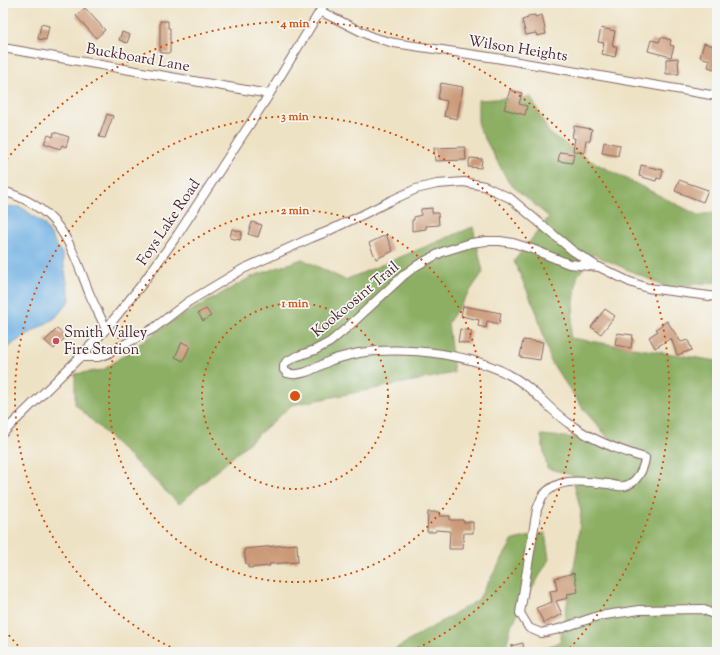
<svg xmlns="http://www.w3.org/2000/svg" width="720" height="655" font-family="'Sorts Mill Goudy',serif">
  <rect width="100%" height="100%" fill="#f6f6f2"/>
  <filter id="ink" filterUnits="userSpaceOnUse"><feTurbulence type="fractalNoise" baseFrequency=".025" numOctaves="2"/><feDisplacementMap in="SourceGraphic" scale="8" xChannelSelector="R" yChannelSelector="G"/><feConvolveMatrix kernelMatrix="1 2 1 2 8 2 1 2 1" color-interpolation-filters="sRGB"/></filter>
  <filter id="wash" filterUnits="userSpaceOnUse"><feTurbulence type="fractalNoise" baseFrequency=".012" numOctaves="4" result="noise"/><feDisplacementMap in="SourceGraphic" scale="16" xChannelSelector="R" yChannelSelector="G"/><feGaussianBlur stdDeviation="0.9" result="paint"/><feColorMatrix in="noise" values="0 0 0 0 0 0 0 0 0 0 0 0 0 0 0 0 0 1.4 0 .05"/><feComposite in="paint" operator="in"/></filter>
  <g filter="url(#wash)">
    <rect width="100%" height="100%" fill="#eee2c4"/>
    <!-- forest -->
    <path fill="#8caf64" stroke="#6b6748" d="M531,97l18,36 42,28 107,54 19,-3v70l-51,5 -73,-33 -16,23 -7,61 147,23v291h-183l26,-10 17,-92 4,-38 -9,-37 -25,-7 -6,-33 70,6 -27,-31 -33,-48 -14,-49 -23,-52 35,-44 -40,-34 -31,-57v-26z
      M473,227l10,45 -35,51 6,50 -162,32 -113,99 -104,-100v-30l28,-4 66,-47 82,-46 51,-18 43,21z
      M545,533l4,26 -38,67 -6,26h-115l88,-52 35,-60z"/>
    <!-- water -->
    <path fill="#6fb1e4" stroke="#5c6888" d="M8,206l13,1 23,17 18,30 8,46 -15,18 -40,24 -12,10v-140z"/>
    <g id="blocks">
      <!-- building -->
      <path fill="#ca9a77" d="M85,8l20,22 -9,8 -20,-22z
        M535,15v2l7,-2 4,19 -9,2 -1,-3 -10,2 -4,-15 6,-2v-2z
        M160,21h8v7h2v25h-10z
        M41,24l8,2 -3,14 -8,-1z
        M601,28l14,3 -3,15 5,1 -2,10 -13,-3 2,-11 -6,-1z
        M122,32l8,3 -3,8 -8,-3z
        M661,37l10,3 -1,5 4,1 -3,11 -23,-6 3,-11 8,2z
        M704,43l13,4v23l-9,-3 2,-7 -10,-3z
        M678,58l1,16h-13v-15z
        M441,83l22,4 -6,32 -13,-3 3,-15 -9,-2z
        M510,90l12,3 -3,11 8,2 -2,9 -21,-6z
        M107,114l6,2 -8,22 -6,-1z
        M574,126l18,3 -2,12 -4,-1 -2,13 -11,-2 2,-13h-3z
        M54,132l15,5 -3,10 -4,-2 -2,4 -16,-6 4,-8 5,2z
        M604,142l16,3 -2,11 -16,-3z
        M465,147l1,13 -31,1 -1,-13z
        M560,152l14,2 -2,9 -14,-2z
        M470,158l12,1 -1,9 -13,-1z
        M641,165l22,5 -2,9 -4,-1 -1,3 -17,-5z
        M679,180l29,10 -5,12 -28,-11z
        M432,208v5h6l1,12 -13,1v3l-14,2v-11h2v-3l7,-2v-6z
        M252,222l10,3 -4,12 -10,-3z
        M232,229l10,3 -2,8 -10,-2z
        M386,235l7,16 -17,8 -7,-16z
        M463,306l38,7 -2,11 -12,-3 -1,7 -8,-2 1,-6 -18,-4z
        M206,309l5,7 -8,5 -5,-8z
        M605,309l10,7 -14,18 -10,-7z
        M667,321l14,21 7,-2 4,10 -15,5 -6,-17 -16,10 -6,-11 9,-6 -2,-2z
        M57,329l9,8 -12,12 -9,-8z
        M460,329l12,2 -3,13 -11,-2z
        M617,333l16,2 -2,13 -16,-3z
        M523,340l20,2 -3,18 -20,-3z
        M182,342l8,4 -7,15 -8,-4z
        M428,512h12l-1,4h11v4h13v2h10v11h-9l-1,16h-14l1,-18 -14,-1 -1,2h-8z
        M297,544l1,18 -29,2 1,2 -22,2v-4h-2l-2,-15z
        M574,573l4,19 -11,2 1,4 -12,3 6,13 -18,9 -8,-15 16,-6 -2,-11 7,-1 -2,-12z
        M523,643l1,9h-12l-1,-6z"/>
    </g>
  </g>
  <g filter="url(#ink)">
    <use href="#blocks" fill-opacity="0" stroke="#836361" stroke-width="1"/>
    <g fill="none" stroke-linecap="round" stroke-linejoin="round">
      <defs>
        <path id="minor" d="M320,11l52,26 22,6 102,15 221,38
          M3,48l266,46
          M3,191c59,18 67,53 87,104 5,11 11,23 16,34
          M717,297l-69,-9 -18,-6 -31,-15 -30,-3 -37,-15 -19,-6 -13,-2h-14l-15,2 -29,9 -26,14 -12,9 -55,51 -19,16 -15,8 -20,7 -9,5 -2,4v4l3,3c15,5 31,-7 45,-13 9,-3 18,-5 27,-7 27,-4 66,-3 93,3 28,5 56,14 78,33 13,11 26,26 41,36 23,16 47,25 74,33 -1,11 -9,26 -21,28 -4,1 -11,-1 -15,-2 -23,-2 -51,-9 -67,13 -2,4 -3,8 -5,12l-17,104 9,15 12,5 18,-4 39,-13 42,-6 62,-1 15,7
          M80,357h18l9,-3 47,-26 34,-26 55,-33 68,-31 15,-6 36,-17 28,-14 26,-12 21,-5 27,-2 20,4 26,12 63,53 22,14
          M3,433l77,-76 26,-28 37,-46 35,-49 89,-136 58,-95"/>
      </defs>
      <!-- minor casing -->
      <use href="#minor" stroke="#836361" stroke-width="10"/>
      <!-- minor -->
      <use href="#minor" stroke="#fff" stroke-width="8"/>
    </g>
  </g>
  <!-- distance rings -->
  <g fill="none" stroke="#d8530f" stroke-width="2" stroke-dasharray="2 4">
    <circle cx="295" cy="396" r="93"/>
    <circle cx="295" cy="396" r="186"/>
    <path d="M181 652A280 280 0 1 1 409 652"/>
    <path d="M22 650A373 373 0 0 1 3 628M3 164A373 373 0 1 1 568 650"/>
  </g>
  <!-- markers -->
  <circle fill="#d1495b" stroke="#f6f6f2" stroke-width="1.5" cx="56" cy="341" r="4"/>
  <g text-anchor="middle" stroke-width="3.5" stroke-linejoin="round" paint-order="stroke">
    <!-- street labels -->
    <g font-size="15" fill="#4a1f2b" stroke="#f6f6f2">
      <text transform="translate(518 48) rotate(9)" y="5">Wilson Heights</text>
      <text transform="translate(138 57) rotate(10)" y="5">Buckboard Lane</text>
      <text transform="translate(168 222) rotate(-56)" y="5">Foys Lake Road</text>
      <text transform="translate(355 299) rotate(-40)" y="5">Kookoosint Trail</text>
    </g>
    <!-- poi labels -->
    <g font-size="15" fill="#4a1f2b" stroke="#f6f6f2" text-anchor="start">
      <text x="64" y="337">Smith Valley<tspan x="64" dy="17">Fire Station</tspan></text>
    </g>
  </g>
  <circle cx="295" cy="396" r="6" fill="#d8530f" stroke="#f6f6f2" stroke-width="2"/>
  <g font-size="12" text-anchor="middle" font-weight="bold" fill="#d8530f" stroke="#f6f6f2" stroke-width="3.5" stroke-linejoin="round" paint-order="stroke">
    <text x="295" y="27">4 min</text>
    <text x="295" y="120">3 min</text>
    <text x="295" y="214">2 min</text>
    <text x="295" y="307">1 min</text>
  </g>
  <!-- margin -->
  <rect width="720" height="655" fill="none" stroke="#f6f6f2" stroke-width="16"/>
</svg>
